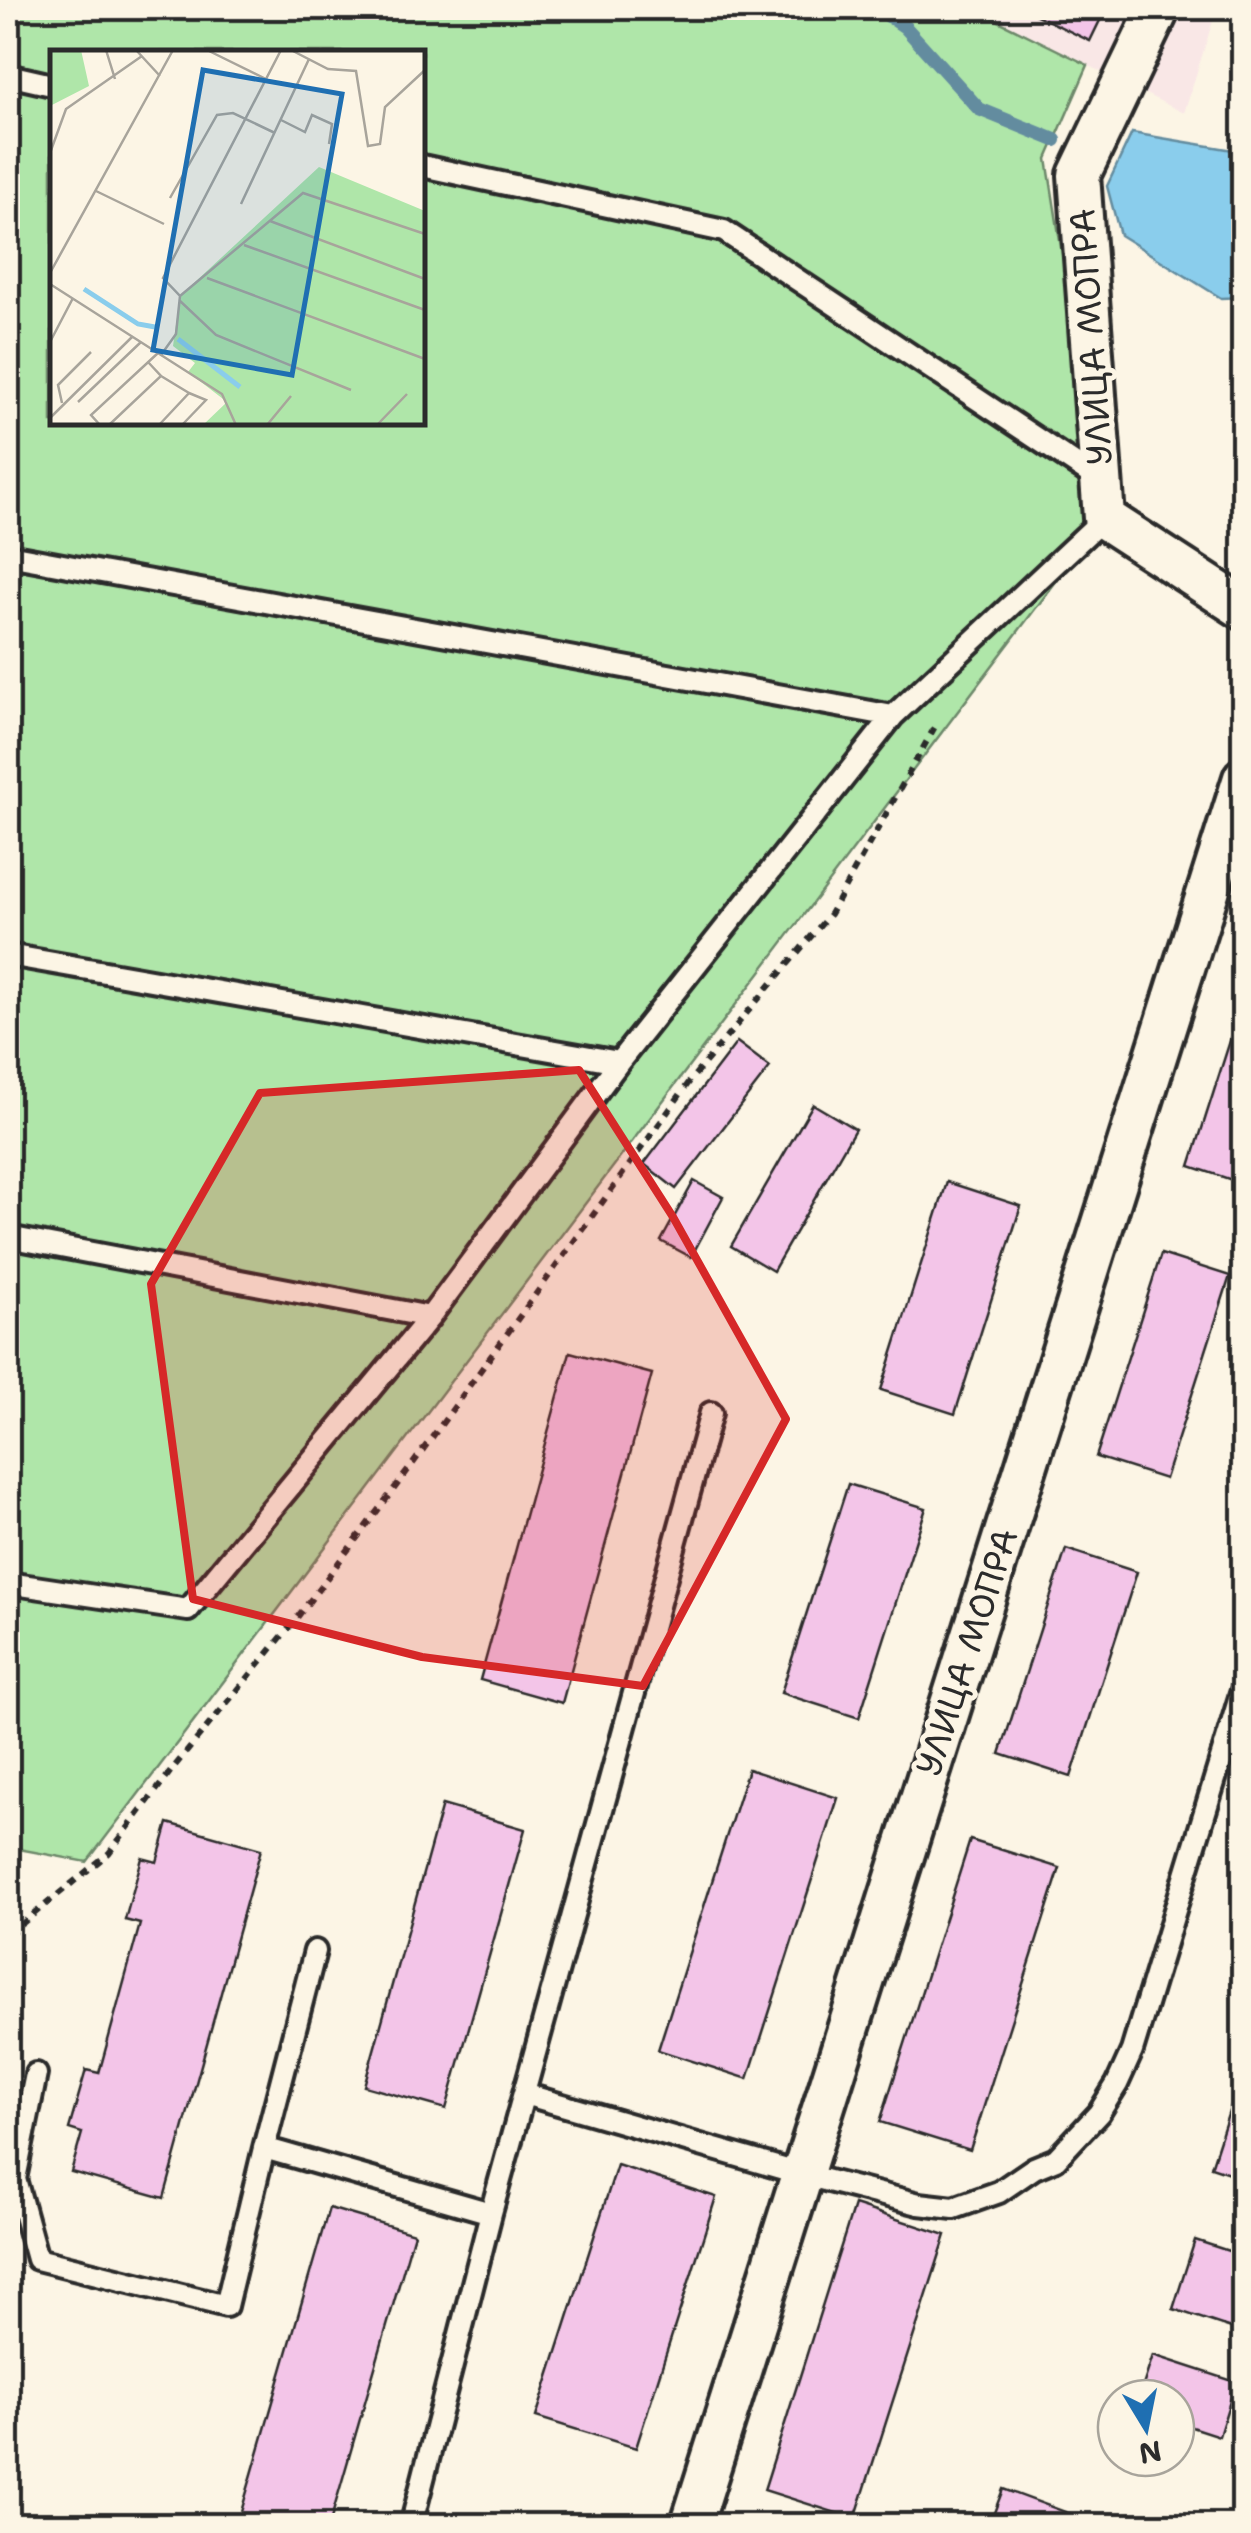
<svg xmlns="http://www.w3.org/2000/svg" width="1251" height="2533" font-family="'Shantell Sans',sans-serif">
  <rect width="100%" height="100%" fill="#fcf5e5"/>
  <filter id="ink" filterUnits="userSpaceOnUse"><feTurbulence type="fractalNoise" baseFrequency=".01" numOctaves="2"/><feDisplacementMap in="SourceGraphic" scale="20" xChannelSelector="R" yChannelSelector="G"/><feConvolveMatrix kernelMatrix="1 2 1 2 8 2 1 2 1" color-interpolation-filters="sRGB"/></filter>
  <g filter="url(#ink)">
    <!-- built -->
    <path fill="#f9e7e6" d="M972,8h245l-33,105z"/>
    <!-- green -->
    <path fill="#afe6a9" stroke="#6d886a" stroke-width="2.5" fill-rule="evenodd" d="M8,8h964l116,57 -41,94 57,359 -1017,1344 -79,-15zM52,52h370v370h-370z"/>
    <!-- water -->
    <path fill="#8acdec" stroke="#648c9f" stroke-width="2.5" d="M1132,133l101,17 10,13v134l-22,1 -101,-63 -13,-49z"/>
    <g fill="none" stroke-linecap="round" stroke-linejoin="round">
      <!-- stream -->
      <path stroke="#648c9f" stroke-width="14" d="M877,8l28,19 74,82 76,31"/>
    </g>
    <!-- building -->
    <path fill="#f3c5e8" stroke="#2b2b2b" stroke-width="2.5" d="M1022,8h84l-16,33z
      M1244,997v187l-54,-18z
      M737,1042l33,25 -94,122 -32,-25z
      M813,1104l42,25 -82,142 -42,-25z
      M694,1181l29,16 -32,60 -30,-16z
      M947,1182l74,24 -66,208 -74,-24z
      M1161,1254l69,22 -65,203 -69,-22z
      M570,1352l82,22 -90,329 -82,-23z
      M848,1484l78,24 -67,210 -78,-25z
      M1066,1549l71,23 -66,205 -71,-23z
      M748,1769l90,29 -90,281 -90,-29z
      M442,1805l83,24 -79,280 -82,-23z
      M168,1823l93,26 -97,349 -93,-26 11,-39 -13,-4 17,-59 13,3 41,-149 -15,-4 17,-62 15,4z
      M970,1840l90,28 -90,282 -90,-28z
      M1233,2099l11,3v76l-33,-11z
      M617,2165l99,32 -80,251 -100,-31z
      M854,2205l92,30 -91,284 -91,-29z
      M329,2208l85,25 -85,293h-92z
      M1195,2240l49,16v43l-10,30 -61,-20z
      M1153,2355l83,27 -17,54 -43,-14v-24h-37z
      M1003,2489l100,37h-114z"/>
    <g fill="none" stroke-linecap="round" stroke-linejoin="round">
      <defs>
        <path id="lane" d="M8,75l44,10
          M422,166l302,65 375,249
          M8,555l885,161
          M8,955l611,107
          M8,1237l422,80
          M8,1583l180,27 242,-293 189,-255 274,-346 211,-198
          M36,2074l-21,105 22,80 189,47 38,-158 227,65
          M524,2094l277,80 118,30 35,4 45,-16 35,-24 22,-9 43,-46 18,-29 15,-33 112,-367
          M264,2148l51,-197
          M411,2526l80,-313 220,-800"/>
        <path id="street" d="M1159,8l-80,167 25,343 140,91
          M691,2526l553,-1748"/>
      </defs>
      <!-- lane casing -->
      <use href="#lane" stroke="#2b2b2b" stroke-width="28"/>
      <!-- street casing -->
      <use href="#street" stroke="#2b2b2b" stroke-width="48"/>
      <!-- path -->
      <path stroke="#2b2b2b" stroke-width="6" stroke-dasharray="8 8" stroke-linecap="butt" d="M8,1935l101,-82 65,-86 119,-144 119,-158 281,-388 137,-163 107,-191"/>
      <!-- lane -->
      <use href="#lane" stroke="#fcf5e5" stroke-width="20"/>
      <!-- street -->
      <use href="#street" stroke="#fcf5e5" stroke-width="40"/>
    </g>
  </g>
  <!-- marked area -->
  <path fill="#d62828" fill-opacity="0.2" stroke="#d62828" stroke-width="8" stroke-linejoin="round" d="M579,1070l94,147 113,202 -143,267 -221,-29 -229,-58 -42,-315 109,-191z"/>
  <g text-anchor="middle" stroke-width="10" stroke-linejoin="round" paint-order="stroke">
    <!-- street labels -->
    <g font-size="35" fill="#2b2b2b" stroke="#fcf5e5">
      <text transform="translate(1091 337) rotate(-94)" y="12">УЛИЦА МОПРА</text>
      <text transform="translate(967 1652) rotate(-72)" y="12">УЛИЦА МОПРА</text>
    </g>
  </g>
  <!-- overview -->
  <g transform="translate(50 50)">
    <rect width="375" height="375" fill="#fcf5e5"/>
    <path d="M0,0h31l8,36 -39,20zM269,117l106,44v214h-222l24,-23 -39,-30 7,-9 -22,-17 7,-50z" fill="#afe6a9"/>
    <path fill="none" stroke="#8acdec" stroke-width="5" d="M34,239l54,35 17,3M128,289l62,48"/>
    <path fill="none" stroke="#a8a49b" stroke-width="2.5" d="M56,0l9,29M86,0l24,26M157,0l59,29M241,0l37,19 28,2 12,75 12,-2 5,-37 40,-37M231,70l24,12 7,-17 20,9 -3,20M0,103l16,-44 76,-53M46,141l68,33M120,148l47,-83 16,-2 42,20M191,154l68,-145M220,171l155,58M194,195l181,65M0,223l123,-223M157,228l218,81M0,234l172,110 14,31M130,246l123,-103 122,41M129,250l37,35 135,55M0,292l23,-44M111,305l15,-21 4,-38 -17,-18 118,-228M28,352l63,-60M12,353l-4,-18 33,-33M0,368l83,-82M50,375l-9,-10 67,-62M59,375l52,-49 -13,-14M109,375l30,-32 -28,-17M132,375l24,-25 -17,-7M217,375l24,-29M327,375l30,-31"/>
    <path fill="#1f6fb2" fill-opacity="0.15" stroke="#1f6fb2" stroke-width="5" d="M153,20l139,24 -50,281 -139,-25z"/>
    <rect width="375" height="375" fill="none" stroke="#2b2b2b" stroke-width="5"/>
  </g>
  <!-- margin -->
  <rect width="1251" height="2533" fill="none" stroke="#fcf5e5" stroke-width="40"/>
  <rect x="20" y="20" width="1211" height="2493" fill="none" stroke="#2b2b2b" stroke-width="4" filter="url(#ink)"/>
  <!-- north arrow -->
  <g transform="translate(1146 2428) rotate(170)"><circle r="48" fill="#fcf5e5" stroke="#a8a49b" stroke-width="2.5"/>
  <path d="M0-8L18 38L0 25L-18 38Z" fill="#1f6fb2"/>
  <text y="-15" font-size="28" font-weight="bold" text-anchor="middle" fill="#2b2b2b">N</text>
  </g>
</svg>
